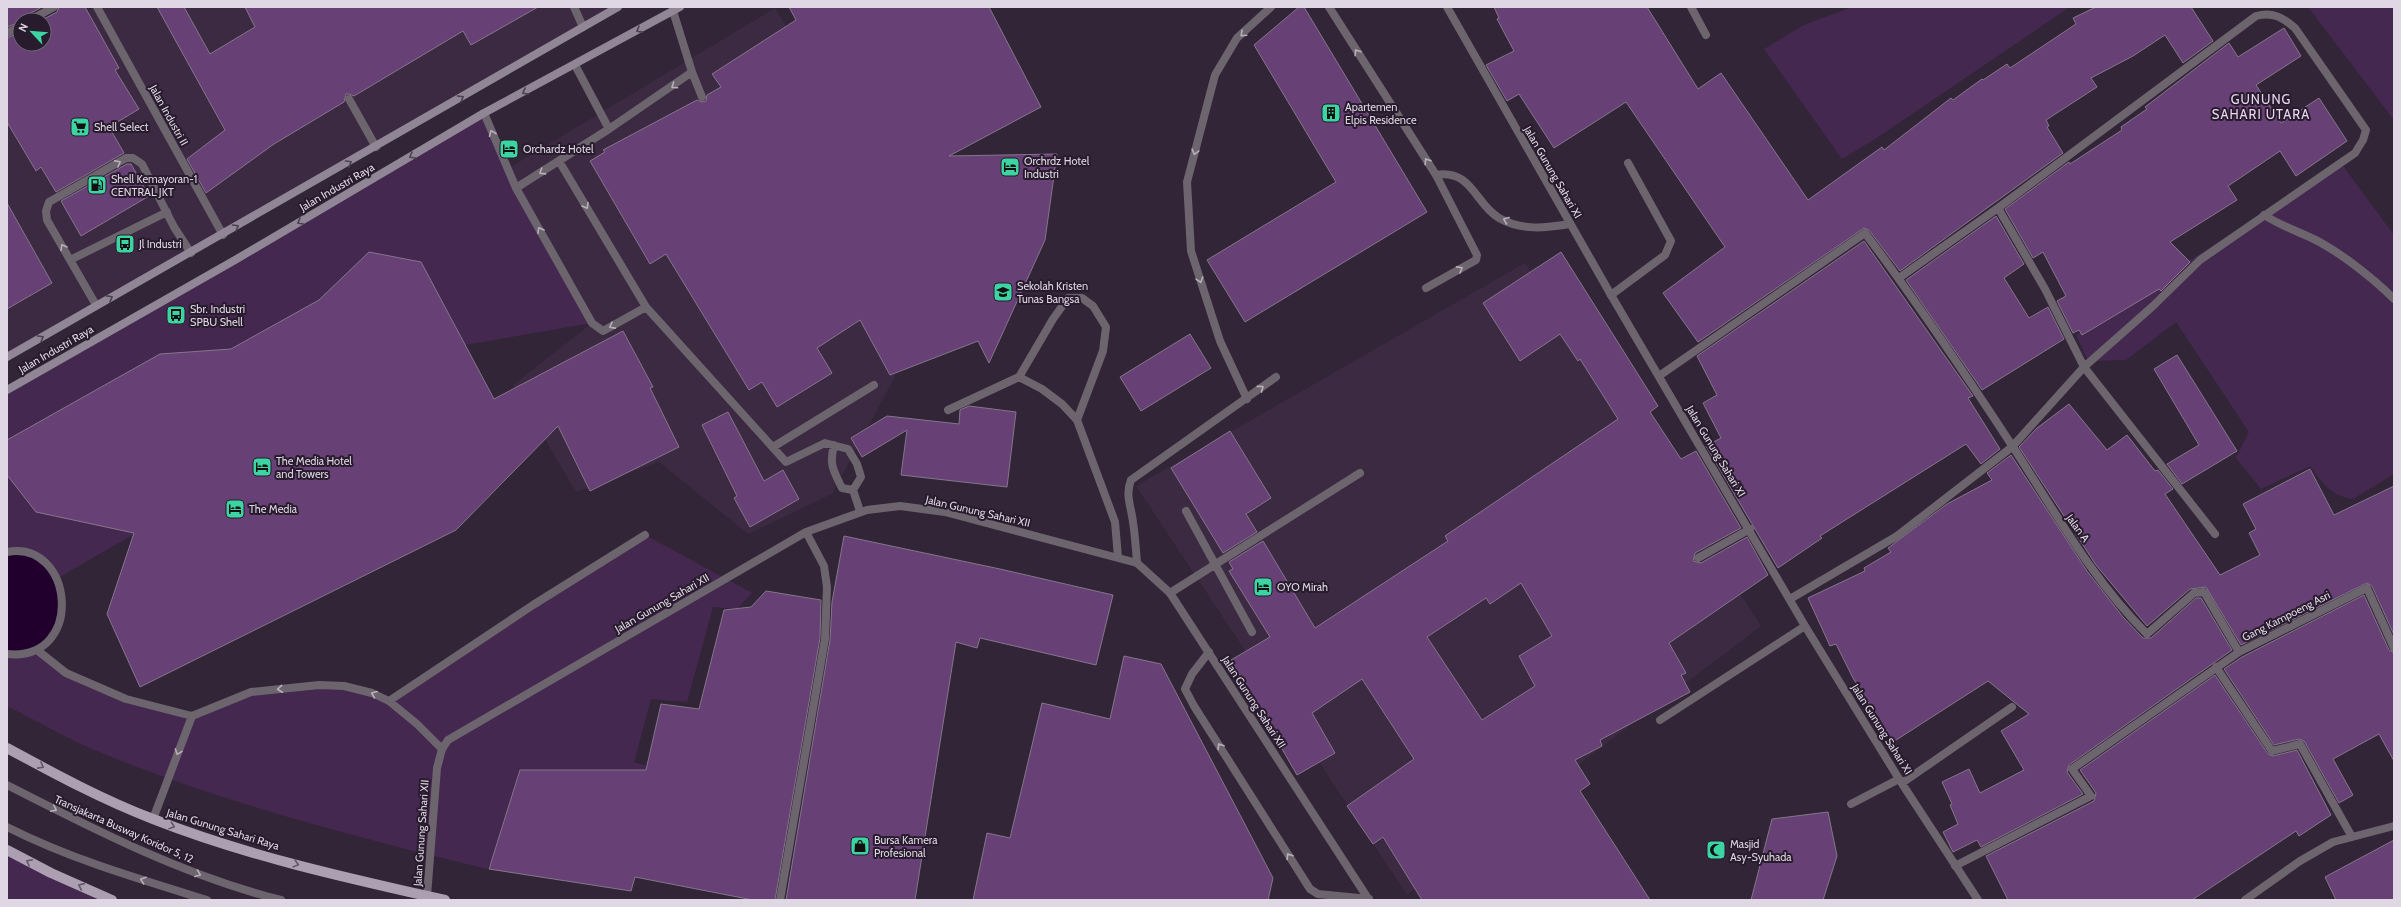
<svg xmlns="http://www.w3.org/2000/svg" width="2401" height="907" font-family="Cabin,sans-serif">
  <rect width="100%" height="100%" fill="#322537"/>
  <!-- built -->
  <path fill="#3b2a42" d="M96,7h523l-612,352v-300l37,-15v-7z
    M775,8l168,279 -111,207 -84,40 -89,-72 -83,30 -63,-107 79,-62 -85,-154z
    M1525,263l236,363 -354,269 -271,-409z"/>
  <!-- green -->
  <path fill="#452850" d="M1852,7h218l-192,130 -36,22 -78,-110 40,-24z
    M2308,7h86v113z
    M484,113l108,210 -133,23 -401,232 -51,-26v-163z
    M2340,162l54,73v239l-41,25c-24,-4 -29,-15 -43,-33l-49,23 -25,-31 13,-26 -73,-110 -50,38 -38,1 -12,-26z
    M645,535l107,58 -15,16 -24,-2 -26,95 -36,-3 -17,63 27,8h-141l-28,89 -5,10c-132,-32 -263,-66 -388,-117 -31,-13 -62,-31 -92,-46v-52l30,-4 29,23 59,27 66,16 60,-24 93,-6 45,15z
    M7,850l105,50h-105z"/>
  <!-- water -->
  <path fill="#22002d" d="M7,552l22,1 29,25 3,42 -24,30 -30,4z"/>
  <!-- building -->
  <path fill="#674075" stroke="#85768b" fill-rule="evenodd" d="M7,7h35l-15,8 -2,5 -18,7z
    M59,7h26l34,61 -4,2 24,39 -30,18 15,26 -68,39 -15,-25 -5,4 -29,-49v-84l13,-6v12h24v-24h-2l15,-8z
    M157,7h27l26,47 45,-27 -10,-20h293l-67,38 -8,-14 -109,65 -5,-2h-3l-2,8 -70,42 -68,49 -19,-34 38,-29z
    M789,7h200l52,100 -92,49 108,-2 -12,86 -56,123 -11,-22 -88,34 -30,-55 -43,28 15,25 -55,34 -15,-25 -13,8 -83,-136 -16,10 -60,-103 15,-9 -2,-2 94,-50 5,2 4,-1 1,-6 14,-8 -9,-13 84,-54z
    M1299,7h5l123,205 -182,110 -38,-62 129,-78 -82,-137z
    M1494,7h153l51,82 23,-16 87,127 74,-53 2,3 67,-52 2,2 29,-21 1,1 24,-16 3,4 66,-44 -3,-6 23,-11h95l22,34 -30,22 -18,-28 -32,21 -42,22 6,9 -51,33 3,6 -2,1 16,26 -163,118 -31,-41 -5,-2 -166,114 -35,-49 62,-46 -99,-145 -72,46 -35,-54 -12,7 -21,-36 28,-14 -17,-32 2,-1z
    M2284,28l17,28 -45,29 25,38 38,-25 28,43 -51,35 -16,-25 -52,35 9,14 -67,42 20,20 -29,29 -2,-2 -77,46 -3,-5 -6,3 -16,-32 9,-5 -23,-44 -10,6 -28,-49 64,-47 1,2 52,-34 -1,-3 26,-18 -2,-2 84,-64 9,14z
    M127,164h4l18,32 -68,40 -20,-35z
    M7,203l45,80 -45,26z
    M1996,216l28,48 -20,14 25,40 19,-11 16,32 -82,51 -76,-110z
    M1864,241l109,155 -5,2 32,51 -19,15 -15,-20 -146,92 2,2 -44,30 -72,-122 15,-8 -18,-35 14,-8 -20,-39z
    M369,252l52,10 73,137 129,-68 30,56 -3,1 29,59 -89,44 -32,-65 -102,104 -316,157 -33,-73 27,-81 -98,-21 -29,-37v-35l153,-86 71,-5 88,-49z
    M1561,252l97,154 -8,6 31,47 15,-8 45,77 -46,25 -2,8 8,2 46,-26 21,38 -99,68 17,30 -5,2 9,17 -90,48 2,6 -27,14 15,24 -10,7 70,109h-228l-39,-63 -10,7 -26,-38 67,-47 -52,-80 -50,34 23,40 -38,22 -66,-115 39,-23 -41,-66 4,-2 -4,-7 34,-21 52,87 133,-87 -3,-5 173,-117 -38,-60 -2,2 -18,-27 -40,27 -37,-58zM1521,583l31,53 -33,20 16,30 -53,34 -55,-83 59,-39 4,6z
    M1190,334l21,34 -70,43 -21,-34z
    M2177,355l60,96 -55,33 -15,-20 32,-19 -45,-76z
    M2069,404l38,46 20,-15 28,36 3,-1 15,19 -8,5 55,81 40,-20 -11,-22 7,-4 -13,-25 67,-35 24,46 60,-29v149l-22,-49 -5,-3 -126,62 -35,-58 -16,2 -43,37 -51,-61 -77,-118 18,-19z
    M969,406l47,6 -9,75 -106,-12 6,-45 -45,27 -11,-19 36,-22 72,8 1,-14z
    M728,412l36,69 19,-11 16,29 -49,28 -16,-29 3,-2 -35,-71z
    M1230,431l41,67 -25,16 11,18 -34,21 -52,-85z
    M2011,455l76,116 36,46 20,21h8l45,-40h5l31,52 -163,115 -2,7 16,22 -102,53 -4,-7 -24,12 -10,-20 15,-8 -8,-19 2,-1 -10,-22 27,-13 11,24 44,-23 -23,-39 28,-17 -41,-33 -95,61 -40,-64 -17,-34 -6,2 -22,-48 57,-27 -1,-3 27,-16 -3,-4 59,-44 45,-24 -5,-7z
    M844,536l156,33 113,26 -17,70 -116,-27 -3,10 -21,-6 -41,258h-129l44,-260 2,-38z
    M766,591l55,9 -1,38 -45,262h-22l-118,-23 -4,14 -142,-22 31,-99h126l15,-66 38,5 25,-99 27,-3z
    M2364,595l25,55 5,3v108l-15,-27 -46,25 20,36 -14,8 -35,-62 -5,-2 -25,6 -50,-76 18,-12z
    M1124,656l37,8 112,214 -5,22h-295l14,-67 23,5 32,-135 68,16z
    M2215,675l53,79 5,2 24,-6 34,65 -32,21 -3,-5 -104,69h-184l-22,-44 108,-55 2,-8 -16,-23z
    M1828,812l9,44 -14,44h-72l21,-81z
    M2394,840v60h-58l-11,-23z"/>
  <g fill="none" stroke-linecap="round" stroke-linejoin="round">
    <!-- lane -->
    <path stroke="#6c656e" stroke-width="8" d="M574,7l9,20
      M1329,7l107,168 41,80 -1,5 -50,28
      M575,65l34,64
      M692,72l10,25
      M349,99l27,48
      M484,113l32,75 76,135 11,8 43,-24
      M559,161l87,146 140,155 39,-19 23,6 9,15 4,13 -8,13
      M1436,175c36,-6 39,29 63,43 23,13 46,10 71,6
      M516,188l93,-59 83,-57 -19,-61
      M2264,215c14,9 27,14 41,20 29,12 67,42 89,64
      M70,260l97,-48
      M1611,295l54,-40 6,-14 -43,-78
      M96,305l-49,-85 -1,-9 3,-9 77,-44h7l9,6 32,63 17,26
      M1247,399l-27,-58 -29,-90 -4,-69 28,-107 22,-37 34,-31
      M948,410l71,-33
      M1077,420l26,-69 3,-24 -13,-21 -11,-8h-14l-15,21 -34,58 23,12 20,15 15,16 38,102 3,35
      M834,445c-5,19 -1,25 8,43l11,2
      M773,447l101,-62
      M853,490l7,21
      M1186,511l66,121
      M7,552c67,-13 79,110 0,102
      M1137,563c-1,-14 -2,-28 -4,-41 -2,-16 -8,-27 -2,-42l145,-103
      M1170,593l190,-120
      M37,650l29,23 60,26 66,17 59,-24 68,-7 25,1 28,7 17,8 28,23 25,25
      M1209,652l-17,22 -7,15 9,17 116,183 8,5 51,5
      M389,701l144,-96 112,-70
      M7,785c88,45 178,91 274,115
      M1851,804l48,-25
      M153,819l39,-103
      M7,827c63,32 132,52 200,73"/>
    <!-- street -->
    <path stroke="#6c656e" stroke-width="8" d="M97,7l126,228
      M1447,7l164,288 194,331 94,153 79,121
      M1691,7l15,28
      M30,20l24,-13
      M7,33l13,-7
      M1899,278l99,-70 258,-192c17,-5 27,2 39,12l71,102 -3,10 -8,13 -155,107 -47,46 -69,61 131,167
      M1659,376l206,-143c52,69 101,142 148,214 41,63 80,134 134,187l47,-41 10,-1 35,60 128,-64 27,60
      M1698,558l52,-29
      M1790,599l107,-63 115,-89 72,-80 -39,-78 -47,-81
      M2216,667l56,84 28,-7 52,93
      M1660,720l145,-94
      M1902,783l110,-76
      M1955,866l136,-70 -19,-27 167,-117
      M427,896l10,-128 5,-19 6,-9 358,-208 61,-22 33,-4 45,6 192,51 33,30 199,307
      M780,900l45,-261 2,-52 -3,-21 -18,-34
      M2245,900l55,-39 33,-19 61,-16"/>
    <!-- secondary -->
    <path stroke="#908695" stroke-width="8" d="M7,357l611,-350
      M7,390l228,-130 249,-147 196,-106"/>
    <!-- primary -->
    <path stroke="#ad9fb2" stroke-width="10" d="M7,748c48,26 96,52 146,71 94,37 194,59 292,81
      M7,850l44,23 61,27"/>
  </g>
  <!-- one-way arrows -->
  <defs><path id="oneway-chevron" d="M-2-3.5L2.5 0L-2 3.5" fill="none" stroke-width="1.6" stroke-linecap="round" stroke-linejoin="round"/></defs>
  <g stroke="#4c4051">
    <use href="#oneway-chevron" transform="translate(639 30) rotate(151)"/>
    <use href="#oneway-chevron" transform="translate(525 92) rotate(152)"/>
    <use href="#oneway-chevron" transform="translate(461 98) rotate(-30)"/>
    <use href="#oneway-chevron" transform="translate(412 156) rotate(150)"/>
    <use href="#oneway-chevron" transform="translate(349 163) rotate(-30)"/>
    <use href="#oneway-chevron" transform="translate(300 222) rotate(150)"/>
    <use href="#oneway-chevron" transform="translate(236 227) rotate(-30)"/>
    <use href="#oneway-chevron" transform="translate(110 298) rotate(-29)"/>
    <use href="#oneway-chevron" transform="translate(41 338) rotate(-30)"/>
  </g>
  <g stroke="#b7afba">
    <use href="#oneway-chevron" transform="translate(1243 34) rotate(137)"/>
    <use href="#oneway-chevron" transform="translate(1357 52) rotate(-123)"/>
    <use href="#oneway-chevron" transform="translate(674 86) rotate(146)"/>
    <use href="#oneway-chevron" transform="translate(492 133) rotate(-112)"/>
    <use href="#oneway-chevron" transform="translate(1195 152) rotate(105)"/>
    <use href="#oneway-chevron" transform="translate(1427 161) rotate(-123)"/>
    <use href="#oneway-chevron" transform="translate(118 163) rotate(-29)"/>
    <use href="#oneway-chevron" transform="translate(542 172) rotate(148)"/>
    <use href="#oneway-chevron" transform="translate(586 206) rotate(59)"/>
    <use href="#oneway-chevron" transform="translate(1506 220) rotate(-159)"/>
    <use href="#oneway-chevron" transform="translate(540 230) rotate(-119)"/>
    <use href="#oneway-chevron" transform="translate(63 247) rotate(-121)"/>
    <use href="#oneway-chevron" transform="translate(1460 269) rotate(-29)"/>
    <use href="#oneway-chevron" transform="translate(1200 280) rotate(72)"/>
    <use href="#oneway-chevron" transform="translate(612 326) rotate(152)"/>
    <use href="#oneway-chevron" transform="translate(1261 388) rotate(-37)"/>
    <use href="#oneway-chevron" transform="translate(280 689) rotate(174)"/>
    <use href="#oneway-chevron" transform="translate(374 694) rotate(-158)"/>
    <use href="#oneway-chevron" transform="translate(1220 746) rotate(-122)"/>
    <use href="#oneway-chevron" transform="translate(178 752) rotate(110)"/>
    <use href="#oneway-chevron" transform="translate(54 809) rotate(27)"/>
    <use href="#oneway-chevron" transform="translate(1289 856) rotate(-122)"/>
    <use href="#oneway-chevron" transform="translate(198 874) rotate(21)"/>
    <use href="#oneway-chevron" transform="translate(143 880) rotate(-161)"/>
  </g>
  <g stroke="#645669">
    <use href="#oneway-chevron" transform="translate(41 766) rotate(29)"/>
    <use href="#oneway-chevron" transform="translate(172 826) rotate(19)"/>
    <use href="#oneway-chevron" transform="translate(29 862) rotate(-153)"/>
    <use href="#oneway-chevron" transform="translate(296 864) rotate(15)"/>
    <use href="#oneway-chevron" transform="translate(81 886) rotate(-156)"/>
  </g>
  <!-- icons -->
  <defs>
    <symbol id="building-square" viewBox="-11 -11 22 22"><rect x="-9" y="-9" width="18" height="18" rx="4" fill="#3dd4a3" stroke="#281b2d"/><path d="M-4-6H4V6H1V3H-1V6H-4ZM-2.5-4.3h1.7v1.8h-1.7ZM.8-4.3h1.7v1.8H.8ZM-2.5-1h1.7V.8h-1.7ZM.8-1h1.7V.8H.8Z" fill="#111"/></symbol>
    <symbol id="supermarket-square" viewBox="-11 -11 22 22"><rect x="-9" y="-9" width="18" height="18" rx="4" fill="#3dd4a3" stroke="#281b2d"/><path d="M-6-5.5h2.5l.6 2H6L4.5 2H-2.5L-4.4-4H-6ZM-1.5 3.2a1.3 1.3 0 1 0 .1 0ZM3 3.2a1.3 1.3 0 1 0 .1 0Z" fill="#111"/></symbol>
    <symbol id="hotel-square" viewBox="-11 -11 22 22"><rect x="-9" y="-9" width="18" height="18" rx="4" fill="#3dd4a3" stroke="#281b2d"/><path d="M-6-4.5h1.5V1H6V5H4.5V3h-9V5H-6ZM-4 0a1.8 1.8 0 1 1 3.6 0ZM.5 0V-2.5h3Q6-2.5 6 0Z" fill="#111"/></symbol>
    <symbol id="fuel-square" viewBox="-11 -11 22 22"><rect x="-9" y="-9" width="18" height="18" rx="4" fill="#3dd4a3" stroke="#281b2d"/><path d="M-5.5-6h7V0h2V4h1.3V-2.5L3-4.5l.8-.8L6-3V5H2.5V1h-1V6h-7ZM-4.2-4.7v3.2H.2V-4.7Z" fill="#111"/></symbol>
    <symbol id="bus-square" viewBox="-11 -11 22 22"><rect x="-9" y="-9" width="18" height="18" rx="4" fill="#3dd4a3" stroke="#281b2d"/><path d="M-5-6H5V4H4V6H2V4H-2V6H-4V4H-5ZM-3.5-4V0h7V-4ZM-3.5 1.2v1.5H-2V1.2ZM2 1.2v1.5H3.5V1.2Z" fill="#111"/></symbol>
    <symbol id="school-square" viewBox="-11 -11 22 22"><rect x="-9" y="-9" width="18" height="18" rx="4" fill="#3dd4a3" stroke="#281b2d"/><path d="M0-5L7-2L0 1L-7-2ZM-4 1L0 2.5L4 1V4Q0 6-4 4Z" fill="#111"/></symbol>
    <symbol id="shop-square" viewBox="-11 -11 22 22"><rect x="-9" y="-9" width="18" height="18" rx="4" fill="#3dd4a3" stroke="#281b2d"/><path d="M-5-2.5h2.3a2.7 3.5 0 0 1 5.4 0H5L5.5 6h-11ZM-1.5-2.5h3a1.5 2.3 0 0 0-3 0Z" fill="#111"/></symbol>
    <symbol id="mosque-square" viewBox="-11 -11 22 22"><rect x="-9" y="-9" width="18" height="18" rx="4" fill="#3dd4a3" stroke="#281b2d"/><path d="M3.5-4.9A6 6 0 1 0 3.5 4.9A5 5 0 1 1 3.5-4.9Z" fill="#111"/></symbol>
  </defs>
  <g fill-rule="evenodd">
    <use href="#building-square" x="1320" y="102" width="22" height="22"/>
    <use href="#supermarket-square" x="69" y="116" width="22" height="22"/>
    <use href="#hotel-square" x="498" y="138" width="22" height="22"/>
    <use href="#hotel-square" x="999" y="156" width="22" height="22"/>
    <use href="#fuel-square" x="86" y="174" width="22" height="22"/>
    <use href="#bus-square" x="114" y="233" width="22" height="22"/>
    <use href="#school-square" x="992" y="281" width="22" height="22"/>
    <use href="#bus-square" x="165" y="304" width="22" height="22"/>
    <use href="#hotel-square" x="251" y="456" width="22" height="22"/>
    <use href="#hotel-square" x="224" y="498" width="22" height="22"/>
    <use href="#hotel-square" x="1252" y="576" width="22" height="22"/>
    <use href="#shop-square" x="849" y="835" width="22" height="22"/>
    <use href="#mosque-square" x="1705" y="839" width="22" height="22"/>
  </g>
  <g text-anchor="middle" stroke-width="4" stroke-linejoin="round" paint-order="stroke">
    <!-- poi labels -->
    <g font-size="11" fill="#dfd7e3" stroke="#281b2d" text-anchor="start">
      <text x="1345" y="111">Apartemen<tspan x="1345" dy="13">Elpis Residence</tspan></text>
      <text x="94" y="131">Shell Select</text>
      <text x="523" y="153">Orchardz Hotel</text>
      <text x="1024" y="165">Orchrdz Hotel<tspan x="1024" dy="13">Industri</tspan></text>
      <text x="111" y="183">Shell Kemayoran-1<tspan x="111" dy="13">CENTRAL JKT</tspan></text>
      <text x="139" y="248">Jl Industri</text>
      <text x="1017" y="290">Sekolah Kristen<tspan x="1017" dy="13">Tunas Bangsa</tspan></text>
      <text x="190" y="313">Sbr. Industri<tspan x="190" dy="13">SPBU Shell</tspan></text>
      <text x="276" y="465">The Media Hotel<tspan x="276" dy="13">and Towers</tspan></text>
      <text x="249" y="513">The Media</text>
      <text x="1277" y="591">OYO Mirah</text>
      <text x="874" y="844">Bursa Kamera<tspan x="874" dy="13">Profesional</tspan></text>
      <text x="1730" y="848">Masjid<tspan x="1730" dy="13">Asy-Syuhada</tspan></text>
    </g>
    <!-- street labels -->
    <g font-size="11" fill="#dfd7e3" stroke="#281b2d">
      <text transform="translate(169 115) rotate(61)" y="4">Jalan Industri II</text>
      <text transform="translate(1553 172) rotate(60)" y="4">Jalan Gunung Sahari XI</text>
      <text transform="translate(337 187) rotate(-30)" y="4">Jalan Industri Raya</text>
      <text transform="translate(56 349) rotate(-30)" y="4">Jalan Industri Raya</text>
      <text transform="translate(1716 451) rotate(59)" y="4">Jalan Gunung Sahari XI</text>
      <text transform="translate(978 511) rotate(13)" y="4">Jalan Gunung Sahari XII</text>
      <text transform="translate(2078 528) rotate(54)" y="4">Jalan A</text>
      <text transform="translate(662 603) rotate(-30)" y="4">Jalan Gunung Sahari XII</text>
      <text transform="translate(2286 616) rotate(-27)" y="4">Gang Kampoeng Asri</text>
      <text transform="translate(1254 702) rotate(57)" y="4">Jalan Gunung Sahari XII</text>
      <text transform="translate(1882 729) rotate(58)" y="4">Jalan Gunung Sahari XI</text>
      <text transform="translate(124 829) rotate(24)" y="4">Transjakarta Busway Koridor 5, 12</text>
      <text transform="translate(223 829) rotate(17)" y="4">Jalan Gunung Sahari Raya</text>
      <text transform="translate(421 833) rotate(-86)" y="4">Jalan Gunung Sahari XII</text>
    </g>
    <!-- quarter labels -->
    <g font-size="13" letter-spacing="1" fill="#e8d7ef" stroke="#281b2d">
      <text x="2261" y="104">GUNUNG<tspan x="2261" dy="15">SAHARI UTARA</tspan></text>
    </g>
  </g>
  <!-- border -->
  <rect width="2401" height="907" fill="none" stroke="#dfd7e3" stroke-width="16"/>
  <!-- north arrow -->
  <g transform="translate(32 32) rotate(296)"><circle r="19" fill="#281b2d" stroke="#716676"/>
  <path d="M0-3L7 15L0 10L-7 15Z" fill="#3dd4a3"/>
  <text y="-6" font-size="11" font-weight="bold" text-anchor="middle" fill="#dfd7e3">N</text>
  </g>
</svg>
